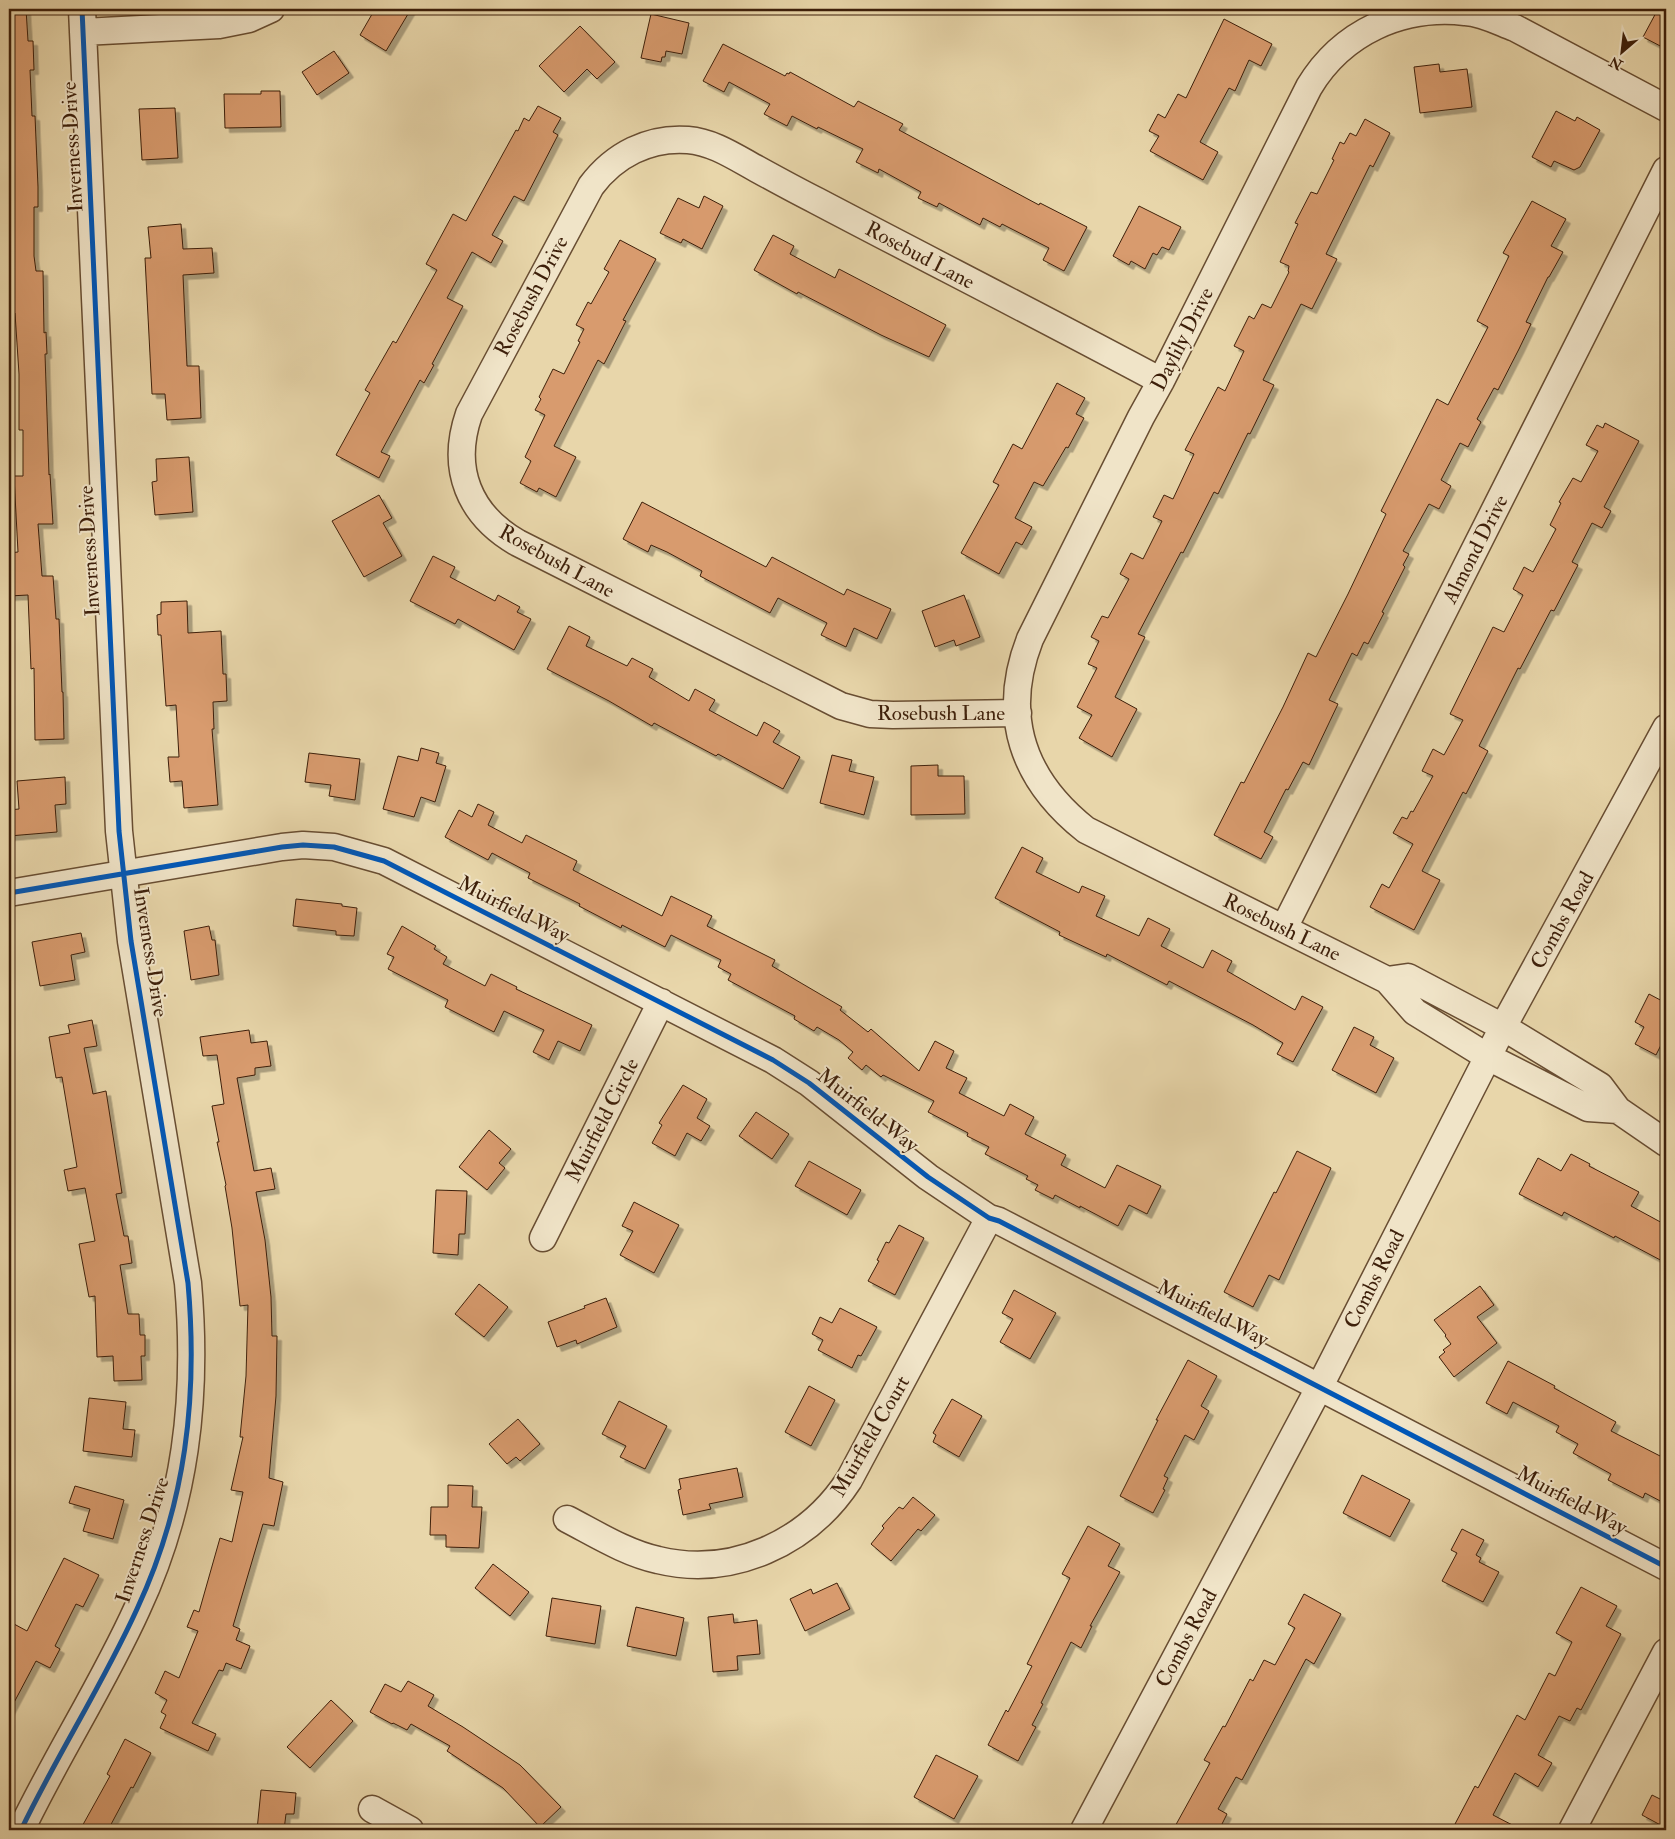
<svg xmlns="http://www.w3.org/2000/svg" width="1675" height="1839" font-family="'IM FELL Double Pica',serif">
  <defs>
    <filter id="shadow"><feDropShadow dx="4.5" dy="4.5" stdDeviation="0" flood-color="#0004"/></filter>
  </defs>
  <rect width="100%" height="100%" fill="#e8d6aa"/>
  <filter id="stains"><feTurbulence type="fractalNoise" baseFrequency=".004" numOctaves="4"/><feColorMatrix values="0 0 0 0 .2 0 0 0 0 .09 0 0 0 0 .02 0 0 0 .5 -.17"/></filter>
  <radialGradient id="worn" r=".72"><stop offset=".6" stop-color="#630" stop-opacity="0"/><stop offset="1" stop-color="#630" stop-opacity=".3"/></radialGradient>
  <!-- building -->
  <path fill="#d89b6e" stroke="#3d1f0a" filter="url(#shadow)" d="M9,9h17l2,32h5l1,29h-4l2,46h3l3,71v20h-4v49l2,15h7l1,62 2,-1 1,22h-2l4,121 1,-1 3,50h-15l4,52h11l3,43h3l3,73h1l1,47 -29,1 -1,-72 -3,1 -3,-74 -19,1v-43l9,-1 -4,-76h9v-46h-4v-56l-4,-61h-6z
    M375,9h36l-25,42 -26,-16z
    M1658,9h8v40l-23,-12z
    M651,14l38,9 -7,31 -16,-3 -1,6h-3l-1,5 -20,-4z
    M1224,19l48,25 -11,22 -12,-6 -14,31 -6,-3 -29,54 18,10 -15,28 -53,-29 9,-15 -10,-5 9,-17 7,4 13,-24 8,4z
    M580,26l35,36 -18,17 -10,-10 -23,23 -25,-26z
    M723,44l62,32 2,-3 2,1 1,-2 64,35 4,-6 45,23 -4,6 140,75 1,-2 47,24 -23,44 -21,-11 6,-12 -47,-24 -2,3 -17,-9 -3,7 -41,-22 -2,4 -19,-9 3,-6 -42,-23 -1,4 -22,-11 7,-13 -45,-22 -1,2 -25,-13 -5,10 -23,-12 6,-10 -41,-22 -5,10 -21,-11z
    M334,51l15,22 -32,22 -15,-23z
    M1439,64l1,8 27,-3 5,38 -52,6 -6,-46z
    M261,91h19l1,36 -56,1 -1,-34h37z
    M538,106l23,12 -8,14 5,3 -34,66 -10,-5 -22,39 11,6 -12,22 -19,-11 -25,46 16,8 -31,58 2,1 -10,18 -4,-3 -39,72 9,4 -11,22 -43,-23 34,-62 -5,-3 28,-49 3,2 41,-73 -11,-6 27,-50 13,7 50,-91 2,1 6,-13 5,3z
    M175,108l3,50 -36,2 -3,-51z
    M1556,111l19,10 2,-4 23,13 -20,37 -6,3 -20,-9 -3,6 -19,-10z
    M1365,119l25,14 -17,34 -3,-2 -44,89 11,5 -25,50 -11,-5 -38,76 11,5 -24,49 -2,-1 -30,61 -4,-2 -31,61 -2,-1 -43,82 7,3 -30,60 22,12 -25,48 -33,-19 13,-23 -15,-8 20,-39 -9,-4 11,-23 -8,-4 11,-21 6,2 21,-39 -9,-5 11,-21 12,6 19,-38 -9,-4 11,-22 9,4 21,-45 -9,-4 33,-63 7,4 19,-40 -10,-5 15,-30 5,3 8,-15 9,4 18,-36 -1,-1 1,-5 -9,-4 18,-38 -3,-1 16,-31 6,2 17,-34 -2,-1 8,-17 4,2 6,-11 6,3z
    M704,196l19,10 -21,43 -19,-10 -2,4 -21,-10 18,-35 21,10z
    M1532,201l34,18 -15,27 12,6 -14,25h-1l-22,45 5,2 -12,25 -21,41 -4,-2 -17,31 4,3 -13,25 -8,-4 -19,37 10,6 -12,23 -10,-5 -26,47 6,3 -6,11 2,2 -23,45 2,1 -16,31 -4,-2 -7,14 -5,-3 -23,47 9,4 -29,61 -6,-3 -15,28 -2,-1 -22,43 9,5 -12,22 -47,-24 27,-53 3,1 39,-76 25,-54 8,4 32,-63 38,-80 -5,-3 56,-112 11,6 40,-78 -11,-6 32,-65 -6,-3z
    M1139,206l42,21 -12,23 -7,-3 -5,8 -4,-2 -8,16 -14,-8 -2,4 -16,-9z
    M181,224l2,25 29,-1 2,25 -31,2 4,91h12l2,52 -34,2 -2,-26h-13l-7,-136h6l-3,-31z
    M773,235l21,11 -4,8 45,24 4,-9 107,56 -17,32 -48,-22 -83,-43 -1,2 -43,-24z
    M620,240l36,19 -33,61 3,1 -22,43 -6,-4 -44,86 22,11 -20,40 -17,-9 -2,4 -17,-9 11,-22 -6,-4 20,-42 -10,-5 6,-11 -2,-2 14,-28 11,5 16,-32 -2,-1 6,-12 -8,-4 12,-23 3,2 18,-32 -5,-3z
    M1057,383l28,15 -9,16 8,4 -16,30 -2,-1 -23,39 -9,-4 -19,36 17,9 -10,18 -6,-3 -17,32 -38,-21 38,-68 -6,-3 20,-38 9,5z
    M1605,423l34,18 -35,66 7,4 -9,17 -10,-5 -20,39 6,3 -24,46 -3,-1 -31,59 -2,-1 -39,78 9,5 -22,43 -3,-2 -41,79 18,9 -26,50 -44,-23 12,-23 7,4 24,-44 -20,-11 9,-16 5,2 4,-8 2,1 20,-36 -11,-5 11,-22 11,6 19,-35 -13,-6 43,-87 11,5 19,-37 -10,-6 11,-22 9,5 23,-43 -6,-4 11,-22 -2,-1 14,-24 8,4 17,-31 -12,-6 11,-20 6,3z
    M189,457l4,55 -38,3 -3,-33 5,-1 -1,-22z
    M379,495l13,23 -9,5 19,33 -38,21 -32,-56z
    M642,502l124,65 6,-10 72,38 3,-6 44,20 -14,30 -23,-11 -8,19 -25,-12 6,-12 -49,-25 -8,15 -70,-37 2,-5 -35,-19 -16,-7 -3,7 -25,-13z
    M433,556l22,11 -5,10 45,24 3,-6 22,12 -3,5 14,7 -17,31 -56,-31 -3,5 -45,-23z
    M964,595l16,42 -24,9 -2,-6 -19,7 -13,-36z
    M187,601l1,32 33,-2 2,43h3l1,27 -14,1 1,27h-2l6,76 -34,3 -2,-27 -12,1 -2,-25h11l-3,-52 -10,1 -5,-71h-3l-1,-20 4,-1v-12z
    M569,626l21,11 -4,9 41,20 5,-8 21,11 -4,8 40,24 6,-12 20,11 -6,10 48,26 7,-14 16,9 -7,11 27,15 -17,32 -65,-35 -2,2 -62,-33 -2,3 -43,-25 -62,-32z
    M421,748l18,5 -3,10 10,3 -11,36 -14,-5 -7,20 -31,-8 15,-53 20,5z
    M309,753l51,6 -5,41 -26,-4 2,-11 -26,-3z
    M832,755l20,5 -3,11 25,6 -10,38 -44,-12z
    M938,765v11h26l1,38 -54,1v-49z
    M65,777l1,27 -11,1 2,27 -48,4v-26l10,-1 -2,-28z
    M478,804l16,8 -6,13 34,18 4,-8 51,26 -4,9 89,46 9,-20 41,20 -5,10 68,34 -3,6 70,41 -2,3 28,22 3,-3 48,42 16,-30 19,10 -8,17 21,10 -8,15 45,23 6,-12 24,13 -9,17 41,21 -5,10 44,23 12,-23 44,21 -14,28 -18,-9 -11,21 -38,-20v2l-25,-13 -2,4 -18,-9 3,-5 -12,-6 2,-3 -43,-22 4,-7 -22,-11 1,-3 -40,-21 6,-11 -51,-26 -2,2 -15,-12 -4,5 -14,-12 5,-6 -14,-12 -22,-13 -3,4 -20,-12 1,-3 -67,-36 3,-6 -13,-7 3,-7 -50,-25 -6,12 -43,-22 -1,3 -42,-22 1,-2 -52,-26 2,-5 -38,-20 -4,7 -43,-23 14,-27 13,7z
    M1022,847l21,11 -7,14 43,21 3,-7 23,10 -9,20 43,20 9,-18 22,11 -9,17 42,22 9,-18 20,11 -5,10 68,39 7,-14 21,11 -30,55 -16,-8 6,-11 -30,-18 -84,-44 -2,4 -60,-31 -1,3 -47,-22 1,-3 -65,-34z
    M296,899l46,5v2l15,2 -3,28 -18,-1v-4l-43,-5z
    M209,926l3,14h3l4,35 -28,5 -7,-49z
    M402,926l34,20 -2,3 13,8 -4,7 42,22 6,-12 26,13 -1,2 76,36 -12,26 -22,-10 -9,19 -16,-8 11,-22 -40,-19 -10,21 -49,-25 3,-7 -60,-31 6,-12 -7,-3z
    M81,933l4,19 -14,3 4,25 -35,6 -8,-44z
    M1649,994l17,9v32l-10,20 -21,-11 9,-17 -9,-5z
    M92,1020l5,26 -13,2 9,46 13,-3 16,102 -6,1 8,42h4l4,27 -12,2 8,49h11l1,21h5v21h-4l1,24 -28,1 -1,-25 -16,1 -2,-61 -6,1 -10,-53 16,-3 -10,-53 -17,3 -4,-21 13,-3 -15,-90 -6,1 -7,-41 21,-4 -2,-8z
    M1354,1027l20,10 -4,8 24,13 -18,35 -44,-23z
    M249,1030l2,13 16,-2 4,25 -16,2v7l-18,3 17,93 17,-3 4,21 -19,3 9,48 6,57 1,39h5l-1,60 -7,82 14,4 -9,44 -11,-2 -30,102 7,3 -4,11 14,6 -9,23 -15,-6 -3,8 -4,-1 -27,53 24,11 -8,17 -48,-23 6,-13 -5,-3 6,-12 -12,-7 10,-22 14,7 19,-47 -11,-4 7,-17 5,2 21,-74 12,4 11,-50 -12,-2 12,-53h-3l6,-61 2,-71 -8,1 -8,-78 -7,-42 1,-1 -9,-43h2l-7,-36 12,-2 -7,-49 -14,1 -3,-19z
    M683,1085l24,14 -10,19 13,8 -9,15 -14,-8 -12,23 -23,-13 10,-18 -3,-2z
    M756,1112l33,22 -17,25 -33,-23z
    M489,1130l22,19 -12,14 6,5 -18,22 -28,-23z
    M1297,1151l34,17 -52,112 -10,-5 -16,32 -29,-15 50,-100 2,1z
    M1571,1154l19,10 -1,2 50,26 -8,14 35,19v38l-51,-27 -1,2 -50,-26 -2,4 -43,-22 19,-36 23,13z
    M809,1161l52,29 -14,25 -52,-29z
    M436,1190l31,1 -2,43h-6l-1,21 -25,-2z
    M634,1202l45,23 -25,48 -34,-18 13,-24 -11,-5z
    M899,1225l25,13 -29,57 -27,-14 11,-20 -2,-1 9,-18 3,1z
    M479,1284l29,23 -24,30 -29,-23z
    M1480,1286l14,19 -17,12 20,26 -43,34 -15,-20 6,-5 -2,-2 8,-6 -6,-8 1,-1 -12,-15z
    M1014,1290l42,23 -26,46 -30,-17 13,-23 -11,-6z
    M606,1298l11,29 -40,17 -1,-4 -19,7 -9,-25 37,-14 -1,-2z
    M840,1308l37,19 -16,29 -3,-1 -6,13 -34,-18 5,-10 -11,-6 8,-17 12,6z
    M1188,1360l29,16 -16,30 8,5 -15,29 -9,-5 -21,41 4,2 -5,11 2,1 -12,23 -33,-17 38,-76h-2z
    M1508,1361l47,25 -1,2 62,34 -5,9 55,28v45l-21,-11 -2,5 -35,-18 3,-6 -38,-21 5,-9 -22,-12 3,-6 -46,-24 -6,12 -21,-11z
    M809,1386l26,14 -24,46 -26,-14z
    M89,1398l37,4 -3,27 12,1 -3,27 -49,-6z
    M952,1399l30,17 -23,41 -26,-15 3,-7 -3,-2z
    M619,1401l48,25 -22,43 -25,-12 6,-11 -24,-12z
    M518,1419l22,25 -20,17 -4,-4 -9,7 -18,-20z
    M737,1468l6,29 -34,7 2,5 -28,6 -5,-25 3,-1 -2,-10z
    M1362,1475l48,25 -20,37 -47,-24z
    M448,1485l25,1 -1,21h10l-3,41 -33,-1v-12h-16l1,-28h17z
    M75,1486l49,14 -11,39 -30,-8 7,-22 -21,-6z
    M913,1497l22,18 -14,16 -3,-2 -27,32 -20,-17 13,-16 -2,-2 17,-19 4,2z
    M1088,1526l32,18 -12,22 12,6 -30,54h2l-11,22 -10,-6 -30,61 2,1 -11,21 4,2 -18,34 -30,-16 18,-35 2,2 24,-46 -5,-2 43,-86 -8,-4z
    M1462,1529l22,11 -8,15 5,3 -2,4 20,10 -16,30 -41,-21 15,-28 -6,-3z
    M64,1558l35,17 -16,32 -7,-3 -21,42 5,3 -10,19 -14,-7 -27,51v-78l5,-10 13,7z
    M493,1564l36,28 -19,24 -35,-28z
    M837,1583l13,26 -45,22 -15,-32 21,-10 2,5z
    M1581,1587l36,19 -11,20 15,8 -40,76 -4,-2 -7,13 -11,-5 -21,39 14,8 -14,24 -23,-14 -22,42 29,15h-54l-13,-6 20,-38 3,2 39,-73 8,5 24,-47 6,3 17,-34 -16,-9z
    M1304,1594l37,20 -27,50 -8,-5 -64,121 -6,-3 -18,32 9,5 -8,16h-46l37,-67 -6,-3 19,-34 2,1 25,-48 3,2 11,-21 11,5 20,-37 -7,-4z
    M552,1598l49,8 -6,38 -49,-8z
    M636,1607l48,11 -8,38 -49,-10z
    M733,1614l1,9 23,-3 3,34 -23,2 1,14 -25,2 -5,-55z
    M408,1681l26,14 -6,11 35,21 57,38 41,42 -21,20 -37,-39 -56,-37 3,-5 -39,-22 -4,6 -14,-7 -1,1 -22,-12 15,-28 16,8z
    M331,1700l22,21 -43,47 -23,-21z
    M125,1739l26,14 -18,35 -2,-1 -23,43h-28l30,-54 -3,-2z
    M936,1755l42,21 -24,43 -40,-22z
    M261,1790l35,3 -2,21h-8l-2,16h-27z
    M1652,1795l14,7v26l-24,-13z"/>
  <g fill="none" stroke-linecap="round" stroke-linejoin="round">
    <defs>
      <path id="minor" d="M83,32l136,-7 30,-6 22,-10
        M1018,713l-125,2 -23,-1 -29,-8 -323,-163c-49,-28 -68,-74 -49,-129l122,-228c23,-31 58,-49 97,-46 25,2 47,17 69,29 20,11 40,22 60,32 114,60 230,119 344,180
        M9,893l273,-46 21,-2 31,2 50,14 389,199 36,23 119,94 61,41 10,3 667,346
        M1284,928l382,-758
        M1387,980l21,-3 95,50 97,59 18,24 48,33
        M1618,1110l-30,-2 -100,-51 -73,-45 -28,-32 -301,-150c-63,-50 -86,-114 -56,-191l111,-222 20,-36 148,-294c33,-55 93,-82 156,-75 18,1 34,10 50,16l151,80
        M543,1238l118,-236
        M567,1519c29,15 59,34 91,41 74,18 150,-17 191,-80l140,-262
        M372,1809l38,21
        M21,1830c36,-75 82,-146 116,-221 49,-105 61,-212 51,-326l-57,-342 -12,-110 -37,-822
        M1084,1830l236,-444 183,-359 163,-299
        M1572,1830l94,-178"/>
    </defs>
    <!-- minor casing -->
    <use href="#minor" stroke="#684d32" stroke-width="29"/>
    <!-- minor -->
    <use href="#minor" stroke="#f0e4c8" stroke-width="26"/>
    <defs>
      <path id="cycleway" d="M9,893l273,-46 21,-2 31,2 50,14 389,199 36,23 119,94 61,41 10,3 667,346
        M21,1830c36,-75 82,-146 116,-221 49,-105 61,-212 51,-326l-57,-342 -12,-110 -37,-822"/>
    </defs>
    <!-- cycleway casing -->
    <use href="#cycleway" stroke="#f0e4c8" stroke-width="8"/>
    <!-- cycleway -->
    <use href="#cycleway" stroke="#0057b8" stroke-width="5"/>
  </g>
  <g text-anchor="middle" stroke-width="4" stroke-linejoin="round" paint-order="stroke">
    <!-- street labels -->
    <g font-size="21" fill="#3d1f0a" stroke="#f0e4c8">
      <text transform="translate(72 147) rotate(-93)" y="7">Inverness Drive</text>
      <text transform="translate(920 255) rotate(28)" y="7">Rosebud Lane</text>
      <text transform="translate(531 296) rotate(-62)" y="7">Rosebush Drive</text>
      <text transform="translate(1182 339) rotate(-63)" y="7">Daylily Drive</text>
      <text transform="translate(1475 549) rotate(-63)" y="7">Almond Drive</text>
      <text transform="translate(89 551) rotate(-93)" y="7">Inverness Drive</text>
      <text transform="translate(557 561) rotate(29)" y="7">Rosebush Lane</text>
      <text x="941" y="720">Rosebush Lane</text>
      <text transform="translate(514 909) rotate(27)" y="7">Muirfield Way</text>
      <text transform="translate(1562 920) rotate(-61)" y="7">Combs Road</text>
      <text transform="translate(1282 927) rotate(26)" y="7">Rosebush Lane</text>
      <text transform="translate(151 952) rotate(81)" y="7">Inverness Drive</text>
      <text transform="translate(868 1110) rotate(38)" y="7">Muirfield Way</text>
      <text transform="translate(602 1120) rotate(-63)" y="7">Muirfield Circle</text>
      <text transform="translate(1374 1279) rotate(-63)" y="7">Combs Road</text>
      <text transform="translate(1213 1313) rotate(27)" y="7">Muirfield Way</text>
      <text transform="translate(870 1436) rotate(-60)" y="7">Muirfield Court</text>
      <text transform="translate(1572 1500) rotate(28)" y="7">Muirfield Way</text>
      <text transform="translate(142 1540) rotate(-72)" y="7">Inverness Drive</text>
      <text transform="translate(1186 1638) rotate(-62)" y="7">Combs Road</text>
    </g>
  </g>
  <!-- margin -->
  <rect width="1675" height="1839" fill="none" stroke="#e8d6aa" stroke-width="30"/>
  <rect x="10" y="10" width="1655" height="1819" fill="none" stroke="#3d1f0a" stroke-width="2.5"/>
  <rect x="15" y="15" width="1645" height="1809" fill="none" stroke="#3d1f0a"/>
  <!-- north arrow -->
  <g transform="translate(1622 52) rotate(208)" stroke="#f0e4c8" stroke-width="4" paint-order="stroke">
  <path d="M0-4L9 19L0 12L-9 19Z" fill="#3d1f0a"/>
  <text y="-8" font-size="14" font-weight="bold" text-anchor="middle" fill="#3d1f0a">N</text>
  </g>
  <rect width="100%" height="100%" filter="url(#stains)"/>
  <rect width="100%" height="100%" fill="url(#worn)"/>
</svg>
